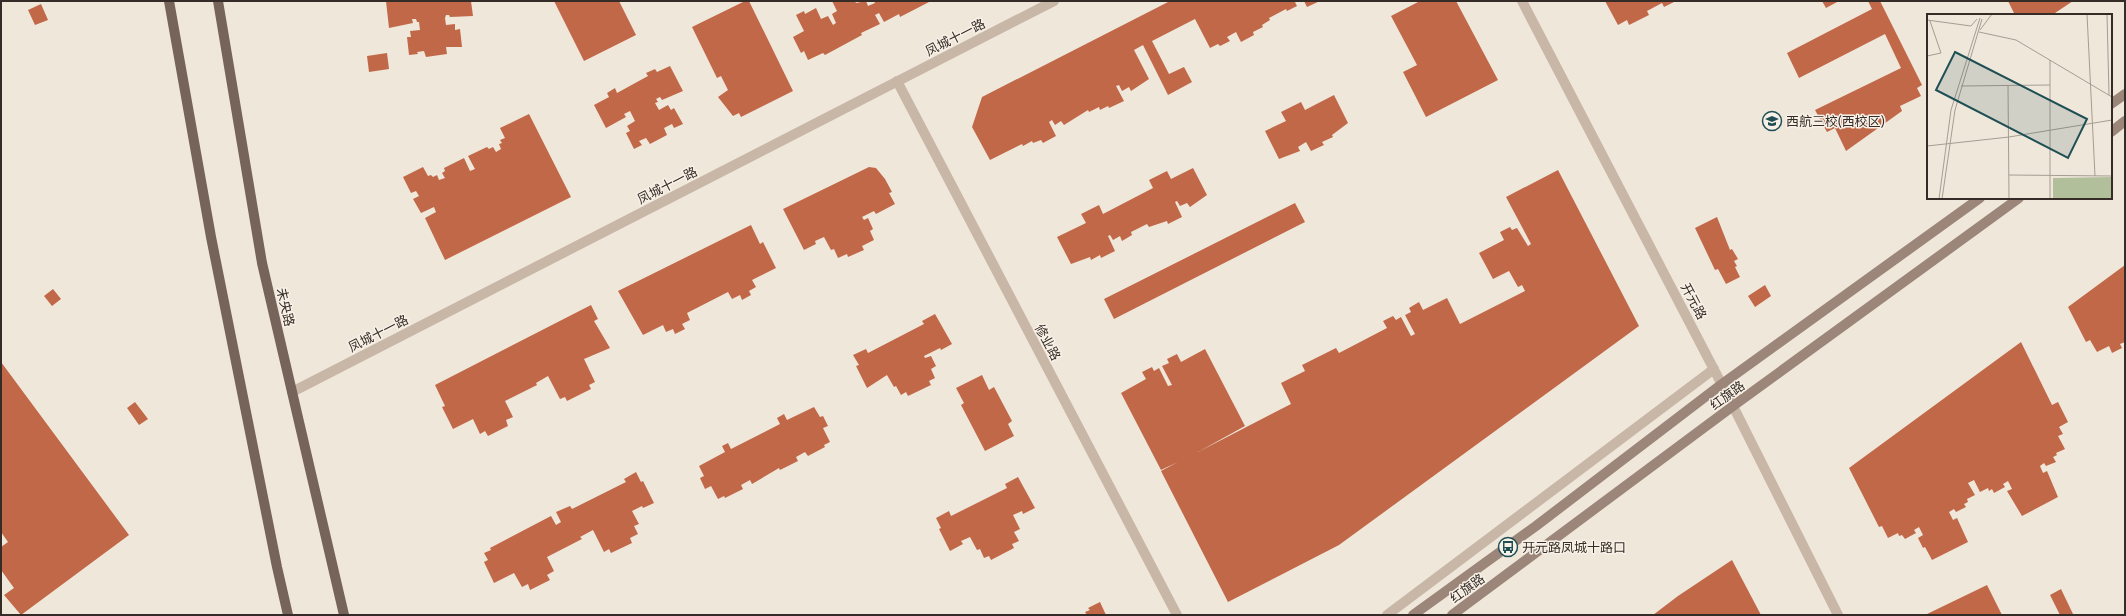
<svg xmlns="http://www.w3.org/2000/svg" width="2126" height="616" font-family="'Fira Sans Condensed','Noto Sans SC',sans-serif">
  <rect width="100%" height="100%" fill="#f0e7db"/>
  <!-- building -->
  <path fill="#c06848" d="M386,1h85l2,15 -23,1 -1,-2h-3l-1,3 1,7 9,-1v6l5,-1 2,18h-16l1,7 -21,3 -2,-6 -7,1 1,2 -9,1 -2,-18h4l-1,-6 10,-1 -1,-8h-2l-1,-3h-4l1,4 -24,5z
    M554,1h65l17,34 -52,26z
    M745,1h4l44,90 -52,26 -2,-4 -6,3 -15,-19 10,-7 -7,-14 -4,2 -25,-51z
    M832,1h23l1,2 10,-2 2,5 7,-3 -1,-2h57l-31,16 -1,-3 -15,8 -5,-9 -4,2 5,9 -19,9 1,2 -37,20 -2,-2 -15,7 -4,-9 -3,2 -8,-16 11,-6 -8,-16 8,-4 1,3 11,-6 5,11 7,-3 5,9 3,-2 -4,-9 5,-3z
    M1170,1h127l-2,1 2,4 -10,5 -1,-2 -17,9 1,2 -8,5 1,2 -10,5 1,3 -13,7 -5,-10 -9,5 3,4 -10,5 -2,-2 -8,4 -15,-29 -43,22 17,33 15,-7 8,15 -24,13 -25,-50 -9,5 15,29 -18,12 -2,-4 -7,4 -3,-6 -3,1 8,15 -15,7 -1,-2 -8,4 -1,-3 -10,5 -1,-2 -24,15 -3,-4 -6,4 -3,-5 -3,2 7,14 -13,7 -2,-3 -8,3 -1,-2 -9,5 -1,-2 -32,16 -18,-33 10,-30z
    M1304,1h16l-13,6z
    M1420,1h36l42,79 -72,37 -23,-45 14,-7 -26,-49z
    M1605,1h71l-12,6 -2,-4 -15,8 2,4 -20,10 -2,-5 -9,5z
    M1822,1h17l-13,7z
    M1868,1h12l42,84 -5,3 4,8 -21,10 2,5 -56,40 -11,-23 -8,4 -12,-22 86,-42 -16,-34 -86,44 -12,-25 85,-44z
    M2008,1h65l-21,14h-37z
    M41,4l7,16 -13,5 -7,-15z
    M387,53l2,16 -20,3 -2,-16z
    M670,66l13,25 -21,9 -2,-3 -4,2 2,3 -3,1 4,7 9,-5 3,5 3,-2 9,16 -9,4 -2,-4 -8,4 3,7 -17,9 -4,-6 -7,3 3,4 -8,4 -8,-16 4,-2 -3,-5 8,-5 -5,-10 -6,3 2,3 -20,11 -12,-23 15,-8 -2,-4 8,-5 2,5 31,-17 -2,-3 9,-4 2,3z
    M1334,95l14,28 -16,12 1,2 -11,5 2,3 -13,6 -5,-9 -8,5 2,4 -21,8 -14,-28 21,-10 -5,-9 20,-10 4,8z
    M529,114l42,83 -126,63 -20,-42 11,-6 -2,-5 -13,6 -8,-14 6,-3 -3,-5 -5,2 -8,-16 20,-10 5,9 3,-1 2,2 4,-2 2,5 6,-2 -3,-5 3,-2 -1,-3 20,-10 6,13 5,-2 -7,-13 19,-9 2,2 4,-2 3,5 5,-3 -2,-5 3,-1 -2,-3 5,-2 -5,-10z
    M869,167l7,1 9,11 7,13 -3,1 6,11 -19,10 -2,-3 -12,6 2,3 4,-2 5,11 -3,2 4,9 -12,6 2,4 -16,7 -1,-3 -9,4 -4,-9 -3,1 -7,-13 -9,4 1,3 -12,6 -21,-41z
    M1193,168l14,27 -17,12 -3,-4 -7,3 -3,-5 -2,1 7,15 -14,7 -1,-3 -18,6 -2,-3 -16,8 1,3 -10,6 -2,-5 -7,4 -3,-5 -2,1 7,15 -14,7 -1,-3 -9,5 -1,-3 -19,7 -14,-27 29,-14 -5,-9 18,-9 4,9 50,-26 -4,-8 18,-9 4,8z
    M1558,170l81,156 -300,219 -111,57 -67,-131 17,-9 -17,8 -40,-77 25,-14 -4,-7 10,-5 2,4 5,-3 9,18 4,-1 -10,-19 7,-3 -2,-4 10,-5 4,8 24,-13 40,77 -47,26 93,-48 -10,-21 24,-12 -3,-6 34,-17 3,5 48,-25 -4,-7 10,-5 3,4 5,-3 10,19 4,-2 -10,-19 6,-3 -2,-4 10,-6 4,8 24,-12 13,26 65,-33 -3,-6 -4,2 -9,-16 -16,8 -14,-26 25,-13 -4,-8 10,-5 2,3 5,-2 11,18 3,-2 -25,-47z
    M1295,203l10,19 -191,97 -10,-20z
    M1717,217l13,33 2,-1 6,10 -4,2 3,5 -2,1 5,10 -14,7 -8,-15 -3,1 -20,-42z
    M751,225l9,19 3,-2 13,26 -24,12 4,7 -7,4 2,4 -9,5 -2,-5 -8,4 -4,-7 -41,21 3,7 -8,4 3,5 -10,5 -2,-5 -7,3 -3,-7 -20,10 -25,-44z
    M2125,265v77l-5,2 2,4 -10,5 -3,-7 -12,6 -7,-12 -4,2 -18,-35z
    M1765,285l6,11 -16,11 -7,-11z
    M53,289l8,10 -9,7 -8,-10z
    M591,305l7,14 -4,2 16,27 -26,11 11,23 -6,3 2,4 -24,12 -2,-4 -5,2 -12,-23 -12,7 1,2 -32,16 8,16 -7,3 2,6 -20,10 -3,-5 -5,3 -7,-15 -20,10 -11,-22 3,-1 -10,-21z
    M935,314l17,30 -11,6 -1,-2 -16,8 1,2 6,-2 5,10 -5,3 4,9 -6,3 2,4 -23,11 -2,-4 -5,3 -5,-9 -2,1 -7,-12 -20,13 -11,-22 3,-1 -6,-10 13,-6 2,4 56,-29 -2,-3z
    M2021,342l31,63 6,-3 10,20 -9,5 4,7 -5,2 7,13 -9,4 1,2 -4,2 3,5 -10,4 -2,-3 -4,3 3,7 4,-2 11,26 -36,19 -15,-25 5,-2 -4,-8 -5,3 2,3 -11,6 -2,-4 -3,2 -1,-3 -8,4 -6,-12 -6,3 7,12 -8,4 1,3 -4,2 2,3 -10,5 -2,-3 -5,3 4,8 4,-2 11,24 -36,18 -7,-13 -2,1 -5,-10 5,-3 -4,-8 -5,3 2,3 -11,6 -3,-4 -3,1 -1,-3 -10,5 -6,-12 -3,1 -30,-59z
    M1,362l128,173 -108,80 -17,-20 10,-7 -13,-18v-23l7,-5 -7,-10z
    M982,375l7,15 5,-3 18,34 -4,3 6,12 -29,15 -24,-46 3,-2 -8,-15z
    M135,402l13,17 -9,6 -12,-17z
    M814,407l6,10 3,-1 5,10 -5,2 7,14 -6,3 1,2 -17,9 -3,-4 -9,5 2,4 -18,9 -1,-2 -27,16 -2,-4 -9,5 2,4 -18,9 -1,-2 -6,3 -7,-13 -6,3 -5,-11 4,-2 -5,-10 26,-14 -3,-6 6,-3 3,6 49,-25 -3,-6 7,-4 3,6z
    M636,472l5,10 2,-1 11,22 -11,5 -1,-2 -10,5 7,13 -5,2 4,8 -8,4 2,5 -21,10 -2,-4 -5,3 -11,-22 -13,7 2,2 -35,18 7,14 -7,4 3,5 -20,10 -2,-6 -6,3 -8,-14 -20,10 -10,-21 4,-2 -4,-7 7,-3 -1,-2 61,-32 5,9 5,-3 -5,-10 14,-6 2,3 54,-27 -2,-3z
    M1018,477l17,31 -12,6 -1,-3 -9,4 7,14 -6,3 5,9 -7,3 2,4 -23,12 -2,-4 -5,2 -4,-9 -3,1 -7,-13 -9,4 2,3 -13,7 -11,-22 2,-1 -5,-10 13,-7 2,5 56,-28 -2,-4z
    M1732,560l29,55h-108l25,-19z
    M1987,585l15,30h-77z
    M2061,589l12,25 -2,1h-11l-10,-20z
    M1100,602l6,13h-19l-2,-3 5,-2 -2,-2z"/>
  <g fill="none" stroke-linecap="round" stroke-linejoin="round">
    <!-- minor -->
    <path stroke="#c8b7a7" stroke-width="10" d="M1387,615l327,-246"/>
    <!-- tertiary -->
    <path stroke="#c8b7a7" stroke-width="10" d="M1522,1l211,405 105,209
      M897,81l280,534
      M292,392l762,-391"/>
    <!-- secondary -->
    <path stroke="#9b8679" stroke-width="10" d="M2111,104l14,-10
      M2111,132l14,-11
      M1413,615l123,-89 186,-142 258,-186
      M1452,615l281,-209 286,-208"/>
    <!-- primary -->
    <path stroke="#766359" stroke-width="10" d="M169,1l42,236 66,330 11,48
      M218,1l44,262 82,352"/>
  </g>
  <!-- icons -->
  <defs>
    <symbol id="school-ring" viewBox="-11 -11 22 22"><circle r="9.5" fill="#f8f1e7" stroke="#1f4f54" stroke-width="1.5"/><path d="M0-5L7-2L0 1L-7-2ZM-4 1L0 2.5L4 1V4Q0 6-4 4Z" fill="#1f4f54"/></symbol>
    <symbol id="bus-ring" viewBox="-11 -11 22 22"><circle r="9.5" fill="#f8f1e7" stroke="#1f4f54" stroke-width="1.5"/><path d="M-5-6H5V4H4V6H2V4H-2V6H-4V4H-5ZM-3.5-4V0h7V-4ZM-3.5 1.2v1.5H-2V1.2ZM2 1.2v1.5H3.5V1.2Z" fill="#1f4f54"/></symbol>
  </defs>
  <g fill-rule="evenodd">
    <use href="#school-ring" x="1761" y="110" width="22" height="22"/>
    <use href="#bus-ring" x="1497" y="536" width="22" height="22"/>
  </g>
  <g text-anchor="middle" stroke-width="3" stroke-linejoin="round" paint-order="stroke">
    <!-- street labels -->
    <g font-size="13" fill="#352c27" stroke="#f8f1e7">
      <text transform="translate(955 37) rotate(-27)" y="5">凤城十一路</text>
      <text transform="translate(667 185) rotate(-27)" y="5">凤城十一路</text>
      <text transform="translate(1694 301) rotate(62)" y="5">开元路</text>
      <text transform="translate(286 307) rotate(77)" y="5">未央路</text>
      <text transform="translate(378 333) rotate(-27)" y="5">凤城十一路</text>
      <text transform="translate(1048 342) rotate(62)" y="5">修业路</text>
      <text transform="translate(1727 395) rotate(-36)" y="5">红旗路</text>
      <text transform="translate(1467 588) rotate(-36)" y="5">红旗路</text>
    </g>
    <!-- poi labels -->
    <g font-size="13" fill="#352c27" stroke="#f8f1e7" text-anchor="start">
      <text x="1786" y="126">西航三校(西校区)</text>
      <text x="1522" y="552">开元路凤城十路口</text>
    </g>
  </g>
  <!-- overview -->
  <g transform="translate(1927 14)">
    <rect width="185" height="185" fill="#f0e7db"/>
    <path d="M185,163v22h-59v-21z" fill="#b2bf9b"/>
    <path fill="none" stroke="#a59c93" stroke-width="1" d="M160,0l8,162M180,0l2,81M0,6l44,6 6,-7M53,16l12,-16M52,18l37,8 96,57M0,42l14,-3 -11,-32M34,72l89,-1M81,72l1,113M0,132l82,-9 103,-17M82,161l103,1M12,185l12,-89 29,-92M15,185l13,-89 27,-91M123,185v-139"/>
    <path fill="#1f4f54" fill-opacity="0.15" stroke="#1f4f54" stroke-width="2" d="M28,38l132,67 -19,39 -132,-68z"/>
    <rect width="185" height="185" fill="none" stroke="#352c27" stroke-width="2"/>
  </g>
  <!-- border -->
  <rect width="2126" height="616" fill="none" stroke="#352c27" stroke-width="4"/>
</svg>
